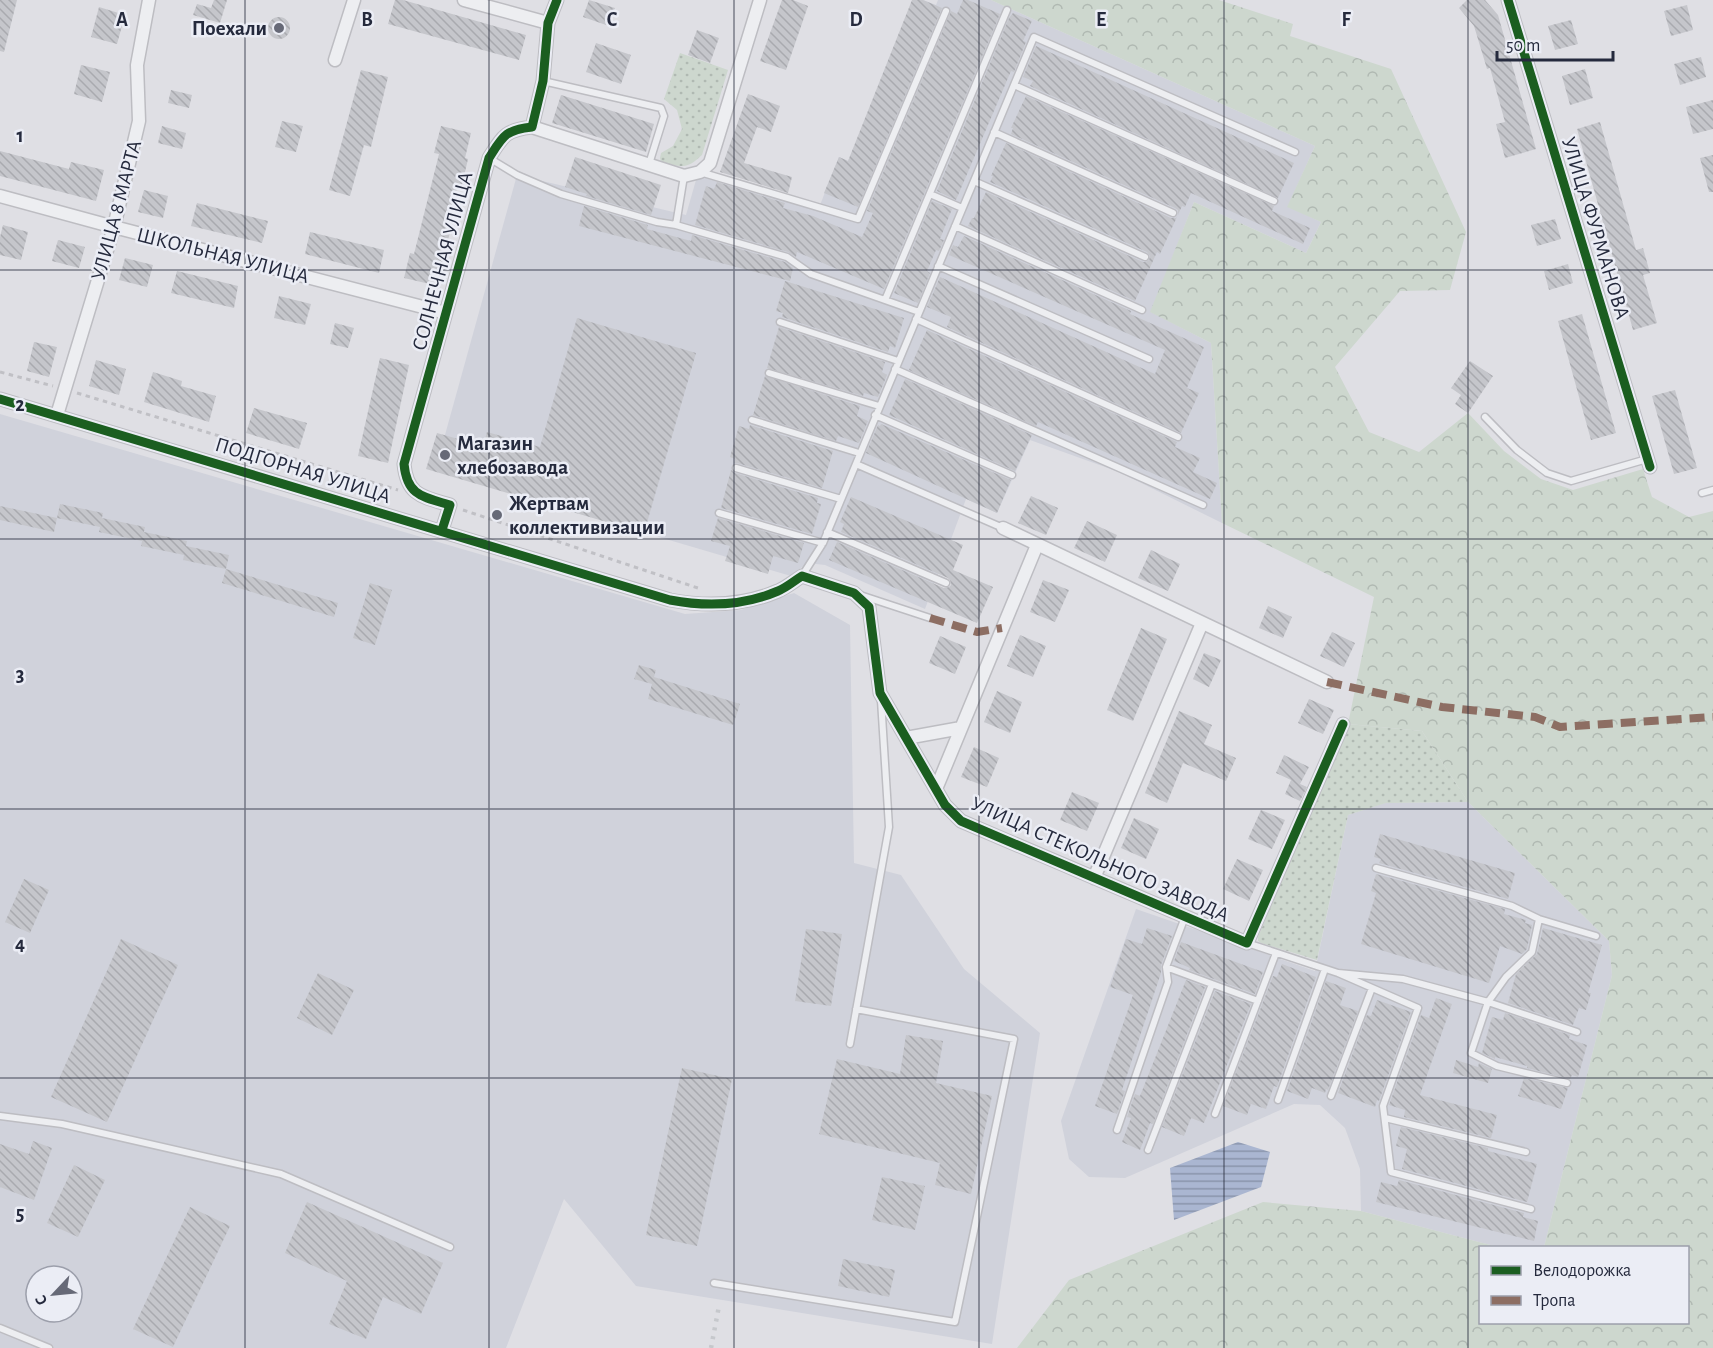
<svg xmlns="http://www.w3.org/2000/svg" width="1713" height="1348" font-family="'Alegreya Sans',sans-serif">
  <defs>
    <pattern id="green-dots" width="8" height="8" patternUnits="userSpaceOnUse" patternTransform="scale(1.5)"><rect width="8" height="8" fill="#cdd7ce"/><path d="M2 2h.1M6 6h.1" fill="none" stroke="#b0b9b2" stroke-width="1.8" stroke-linecap="round"/></pattern>
    <pattern id="forest-crowns" width="20" height="18" patternUnits="userSpaceOnUse" patternTransform="scale(1.5)"><rect width="20" height="18" fill="#cdd7ce"/><path d="M2 6a3 3 0 1 1 6 0M12 15a3 3 0 1 1 6 0" fill="none" stroke="#b0b9b2"/></pattern>
    <pattern id="water-rules" width="6" height="5" patternUnits="userSpaceOnUse" patternTransform="scale(1.5)"><rect width="6" height="5" fill="#aab6d1"/><path d="M0 2.5h6" fill="none" stroke="#8a94ab"/></pattern>
    <pattern id="building-back-hatch" width="6" height="6" patternUnits="userSpaceOnUse" patternTransform="scale(1.5)"><rect width="6" height="6" fill="#c5c6cb"/><path d="M-1 5l2 2M0 0l6 6M5-1l2 2" fill="none" stroke="#a9aaaf"/></pattern>
  </defs>
  <rect width="100%" height="100%" fill="#dfdfe4"/>
  <!-- built -->
  <path fill="#d0d2db" fill-rule="evenodd" d="M923,0l13,5 2,-5h53l324,146 -27,60 33,16 -15,31 -112,-51 -43,110 60,31 11,180 -103,-51 -89,-32 -33,73 -31,-14 -41,110 -100,-44 -18,-2 -16,13 -356,-105 82,-296 169,40 10,-35 18,-8 36,13 70,20 19,-48 9,4z
    M0,414l685,200 56,-4 53,-17 56,32 4,238 47,12 63,94 76,64 -48,311 -356,-58 -72,-87 -58,149h-506zM36,1276h36v36h-36z
    M1468,802l141,139 3,34 -68,272h-46l-137,-36 -1,-42 -15,-41 -25,-23 -26,-1 -169,74 -36,-1 -20,-18 -8,-38 75,-212 179,62 33,-156 37,-12z"/>
  <!-- green -->
  <path fill="url(#green-dots)" d="M680,53l48,17 -26,85c-16,15 -20,12 -41,7l-1,-4 1,-5 12,-7 9,-17 -5,-19 -13,-11z
    M1348,724l74,7 46,71 -82,1 -38,12 -31,145 -56,-17 -3,-2v-4z"/>
  <!-- forest -->
  <path fill="url(#forest-crowns)" d="M991,0h228l74,24 -3,12 101,33 75,163 -16,58 -50,1 -65,76 34,65 50,20 49,-39 36,38 37,28 32,11 70,-21 9,28 37,20 24,-6v837h-696l52,-68 194,-78 98,9 137,36 -18,1v74h208v-74l-144,-1 68,-272 -3,-34 -141,-139 -46,-71 -74,-7 26,-127 -152,-74 -11,-180 -61,-31 44,-110 112,51 15,-31 -34,-15 28,-61z"/>
  <!-- water -->
  <path fill="url(#water-rules)" d="M1238,1142l32,10 -9,35 -87,33 -4,-52z"/>
  <!-- building -->
  <path fill="url(#building-back-hatch)" d="M0,0h17l-13,52 -4,-1z
    M214,0h13l-7,23 -27,-8 4,-11 14,4z
    M395,0h8l123,35 -7,25 -131,-36z
    M589,0l26,8 -6,18 -26,-9z
    M782,0h11l15,6 -22,64 -26,-9z
    M912,0h11l19,8 -84,199 -34,-14 15,-36 9,4z
    M963,0h5l32,14 -116,275 -87,-37 -1,5 -8,-5 -93,-27 11,-39 8,3 3,-7 68,21 -2,5 30,8 49,21 11,-24 -6,-2 84,-200 6,3z
    M1467,0h18l13,15 38,134 -31,9 -9,-34 9,-2 -15,-54 -3,1 -13,-43 -15,-18z
    M1687,5l6,25 -22,6 -7,-25z
    M99,7l26,8 -8,29 -26,-7z
    M1013,13l19,8 -9,20 3,1 -12,30 -3,-1 -55,129 -19,-9 72,-173z
    M268 28a11 11 0 1 1 22 0a11 11 0 1 1-22 0Z
    M1571,20l7,24 -23,6 -7,-24z
    M697,30l22,8 -9,25 -22,-8z
    M596,43l35,12 -10,29 -35,-12z
    M1036,46l258,117 -16,35 -248,-112 3,-5 -10,-4z
    M1701,57l5,20 -26,8 -6,-21z
    M81,65l29,7 -8,30 -28,-8z
    M1585,69l8,29 -23,7 -8,-29z
    M361,70l27,7 -17,70 -7,-2 -14,51 -21,-6z
    M171,90l21,5 -3,13 -21,-5z
    M748,94l32,12 -9,26 -14,-5 -13,36 48,14 -4,16 -68,-21z
    M561,95l93,29 -8,28 -94,-29z
    M1026,96l248,110 -2,5 38,17 -7,16 -112,-51 -6,14 -3,-1 -22,48 -3,-2 -22,49 -167,-75 4,-8h2l12,-26 157,70h3l3,-2 1,-4 -3,-4 -157,-70 3,-6h-2l15,-33 165,75h5l2,-3v-5l-3,-2 -164,-74 2,-6h-2z
    M1713,100v29l-20,5 -7,-27z
    M282,121l21,5 -7,26 -21,-5z
    M1600,122l36,128 7,-2 7,25 -7,2 14,48 -24,7 -56,-201z
    M162,126l24,7 -4,16 -24,-6z
    M441,126l30,7 -6,25 3,1 -7,30 -4,-1 -10,44h3l-8,34 -3,-1 -5,20 -30,-7 6,-25 4,1 25,-100 -5,-1z
    M0,151l69,18 2,-7 33,8 -8,31 -96,-25z
    M1713,155v37h-4l-9,-34z
    M575,157l86,28 -10,30 -65,-19 1,-2 -22,-7z
    M144,190l24,6 -5,22 -25,-6z
    M932,201l20,8 -12,30 4,1 -5,11 -3,-1 -9,21 3,2 -12,30 -24,-10z
    M197,203l71,18 -6,22 -71,-17z
    M584,206l64,19 -1,4 44,12 1,-6 93,27 8,6 -3,13 -211,-55z
    M1555,219l6,20 -24,7 -6,-21z
    M3,225l25,7 -7,28 -21,-5v-18z
    M310,232l74,18 -5,23 -74,-19z
    M964,236l167,75 -1,3 74,33 -17,41 12,5 -18,40 -234,-106 4,-10 -24,-10 13,-30 215,97 10,-24 -216,-95 4,-10 5,2z
    M58,240l27,7 -6,21 -27,-7z
    M125,258l28,7 -6,22 -28,-7z
    M1568,264l5,19 -24,7 -5,-19z
    M177,271l61,15 -4,22 -63,-15z
    M785,281l119,37 -9,30 -5,-2 -2,6 -106,-35 1,-4 -7,-2z
    M279,296l32,8 -6,21 -31,-7z
    M1582,314l34,119 -25,7 -33,-119z
    M577,318l119,35 -52,180 -218,-64 11,-36 46,13 4,-14 53,15z
    M335,323l19,5 -6,20 -18,-4z
    M779,327l106,35 -3,10 5,3 -9,22 -14,-4 -1,3 -96,-28z
    M927,330l250,112 -2,5 25,11 -7,14 24,11 -7,16 -172,-77 -2,4 -127,-56z
    M34,342l23,5 -8,30 -22,-6z
    M380,358l29,7 -21,98 -30,-7z
    M96,360l30,9 -7,26 -30,-9z
    M1470,361l23,15 -25,37 -13,-9 6,-9 -10,-7z
    M153,372l29,9 -1,5 35,10 -7,26 -65,-20z
    M765,376l95,30 -3,10 11,5 -9,22 -21,-7 -2,5 -83,-26z
    M905,379l127,56 -17,36 -126,-56z
    M1675,390l22,78 -23,6 -22,-78z
    M254,408l53,15 -8,26 -53,-16z
    M881,424l130,56 -14,33 -131,-60 12,-28 2,1z
    M750,425l83,26 -11,37 -85,-25h-3l1,-4 -5,-2 9,-31 10,3z
    M731,470l4,3 83,25 -1,5 4,1 -9,30 -91,-26z
    M1031,496l27,12 -12,27 -28,-12z
    M851,497l112,48 -10,25 40,17 -16,36 -148,-63 8,-18 107,46 5,-1 2,-2 -1,-5 -2,-2 -107,-46 3,-8 -4,-2z
    M60,504l43,9 -3,14 -43,-9z
    M0,506l57,12 -3,14 -54,-12z
    M102,518l43,9 -3,14 -43,-9z
    M718,518l86,25 -6,20 -25,-7 -5,18 -43,-13 5,-15 -19,-5z
    M1087,521l30,14 -12,27 -31,-14z
    M144,532l43,9 -1,5 43,9 -3,14 -43,-9 1,-5 -43,-9z
    M1151,550l29,14 -12,27 -30,-13z
    M226,569l112,34 -4,14 -112,-34z
    M1043,580l26,10 -14,32 -25,-10z
    M370,583l22,7 -17,55 -22,-7z
    M1268,606l24,11 -9,21 -24,-10z
    M1141,628l26,11 -34,82 -26,-11z
    M1332,632l23,11 -11,24 -24,-11z
    M1020,635l26,11 -13,31 -26,-11z
    M940,636l26,11 -11,27 -26,-11z
    M1204,653l17,7 -12,27 -16,-8z
    M639,665l17,5 -2,7 86,27 -7,21 -85,-26 4,-15 -18,-5z
    M997,691l25,11 -12,31 -26,-11z
    M1309,699l25,11 -11,24 -25,-11z
    M1179,711l33,14 -8,19 32,14 -10,23 -43,-18 -16,40 -22,-10z
    M974,747l25,11 -12,29 -26,-10z
    M1284,755l25,12 -9,17 7,3 -7,14 -15,-7 6,-14 -15,-7z
    M1072,792l27,11 -12,28 -27,-11z
    M1261,810l24,10 -13,29 -24,-10z
    M1134,818l25,11 -13,30 -25,-11z
    M1380,834l135,39 -7,26 -129,-36 2,-4 -7,-2z
    M1237,859l26,11 -14,31 -26,-12z
    M1376,874l129,35 -1,5 22,6 -1,3 7,2 -5,24 -5,5 -22,-8 -11,37 -128,-39 15,-51 -5,-2z
    M24,879l25,11 -19,43 -25,-11z
    M1147,928l25,8 -11,29v8l-39,117 3,1 -8,23 -22,-8 38,-111 -23,-8 16,-48 16,5z
    M1543,928l59,17 -14,48h3l-5,17 -7,-2 -6,17 -65,-22 8,-29 21,-20z
    M806,929l36,5 -11,72 -36,-5z
    M121,939l57,26 -71,157 -56,-25z
    M1181,942l82,30 -8,22 -66,-24 1,-2 -16,-7z
    M1282,964l34,13 -39,110 -3,-1 -8,23 -15,-5 -4,11 -24,-9 50,-130 4,1z
    M318,973l36,17 -22,45 -35,-17z
    M1186,980l19,7 -52,137 -3,-1 -10,27 -18,-8 9,-24 -4,-1 8,-23 5,2z
    M1326,981l20,7 -6,17 18,6 -30,79 -2,-1 -1,4 -13,-5 -4,11 -21,-8z
    M1215,991l36,13 -47,119 -13,-5 -7,18 -22,-9z
    M1436,998l16,6 -32,91 77,20 -6,23 -87,-21 1,-7 -16,-5 32,-90 8,3z
    M1377,1000l34,12 -32,89 -2,-1 -2,7 -37,-14 29,-78 4,1z
    M1505,1013l65,22 -1,4 18,6 -9,32 -6,-2 -2,4 -43,-11v-2l-32,-9v2l-13,-6 10,-36 11,3z
    M906,1035l37,6 -7,42 56,13 -21,98 -36,-9 5,-22 -121,-29 18,-75 63,15z
    M1456,1060l22,7 1,-4 13,6 -4,14 -35,-10z
    M682,1068l50,11 -35,167 -51,-11z
    M1524,1078l44,10 -7,21 -43,-13z
    M1401,1127l87,21v3l49,13 -10,38 -125,-33 5,-20 -11,-3z
    M33,1141l19,7 -18,52 -34,-13v-43l29,10z
    M74,1165l31,15 -27,57 -31,-14z
    M882,1177l43,9 -10,44 -43,-10z
    M1399,1180l125,33 -1,4 15,4 -4,20 -158,-39 5,-20 16,4z
    M307,1202l136,61 -22,51 -38,-17 -17,42 -37,-15 18,-43 -62,-28z
    M190,1207l40,19 -57,121 -40,-18z
    M843,1259l52,11 -6,27 -51,-11z"/>
  <g fill="none" stroke-linecap="round" stroke-linejoin="round">
    <defs>
      <path id="lane" d="M543,81l118,27 3,8 -15,48
        M1014,85l260,116
        M994,132l179,81
        M489,158l28,17 44,19 96,28 19,3
        M700,172l158,47 88,-208
        M684,176l-8,49 111,32 24,17 108,38
        M974,181l171,76
        M930,194l32,14
        M955,226l187,84
        M938,266l211,93
        M885,300l122,-290
        M916,319l262,118
        M780,322l118,39
        M895,369l308,136
        M769,373l110,33
        M875,415l137,60
        M1485,417l32,33 30,23 24,8 76,-22
        M752,420l107,33
        M856,464l147,64
        M736,468l105,31
        M1702,493l11,-3
        M719,513l104,30
        M827,532l119,51
        M802,576l21,-33 211,-506 261,115
        M860,595l70,23
        M1376,868l136,38 27,13 57,17
        M1539,919l-7,33 -26,25 -18,25 -17,51 26,13 70,17
        M1247,943l91,30 65,6 85,23 89,30
        M1166,967l92,34
        M1338,973l80,35 -35,98 8,66 140,37
        M850,1044l39,-217 -8,-127
        M1331,1096l41,-108
        M1278,1100l47,-131
        M1215,1114l61,-161
        M0,1116l62,8 219,50 169,73
        M1385,1118l141,34
        M1117,1130l51,-148 -2,-15 19,-50
        M1148,1150l64,-166
        M714,1283l241,39 59,-283 -158,-30
        M0,1328l49,20"/>
      <path id="street" d="M464,0l84,23
        M1508,0l142,467
        M335,60l19,-60
        M532,127l152,49 16,-4 10,-9 50,-163
        M0,196l114,31 332,86
        M0,399l670,201c37,7 73,6 108,-9 8,-3 16,-10 24,-15l52,17 15,14 11,86 65,112 16,16 286,122 96,-219
        M57,415l57,-188 25,-106 -2,-56 12,-65
        M1003,528l324,154
        M442,530l8,-25c-27,-8 -43,-9 -46,-41l85,-306c14,-22 16,-28 43,-31l11,-46 5,-58 9,-23
        M906,738l55,-10
        M936,789l101,-244
        M1094,878l108,-255"/>
    </defs>
    <!-- lane casing -->
    <use href="#lane" stroke="#bdbdc2" stroke-width="9"/>
    <!-- street casing -->
    <use href="#street" stroke="#bdbdc2" stroke-width="15"/>
    <!-- path -->
    <path stroke="#c0c0c5" stroke-width="3" stroke-dasharray="4.5 4.5" stroke-linecap="butt" d="M0,372l53,14
      M77,393l321,97
      M463,510l238,79"/>
    <!-- lane -->
    <use href="#lane" stroke="#edeef1" stroke-width="6"/>
    <!-- street -->
    <use href="#street" stroke="#edeef1" stroke-width="12"/>
    <!-- rail -->
    <path stroke="#c6c8cc" stroke-width="4.5" stroke-dasharray="3 6" stroke-linecap="butt" d="M711,1348l8,-42"/>
    <!-- quiet -->
    <path stroke="#8d6e63" stroke-width="8" stroke-dasharray="15 8" stroke-linecap="butt" d="M930,618l47,14 25,-4
      M1327,682l115,25 93,10 25,10 153,-10"/>
    <defs>
      <path id="cycleway" d="M1508,0l142,467
        M0,399l670,201c37,7 73,6 108,-9 8,-3 16,-10 24,-15l52,17 15,14 11,86 65,112 16,16 286,122 96,-219
        M442,530l8,-25c-27,-8 -43,-9 -46,-41l85,-306c14,-22 16,-28 43,-31l11,-46 5,-58 9,-23"/>
    </defs>
    <!-- cycleway casing -->
    <use href="#cycleway" stroke="#ebedf5" stroke-width="13"/>
    <!-- cycleway -->
    <use href="#cycleway" stroke="#1b5e20" stroke-width="9"/>
  </g>
  <!-- grid -->
  <path fill="none" stroke="#252a3d" stroke-width="1.5" stroke-opacity="0.55" d="M245,0v1348M489,0v1348M734,0v1348M979,0v1348M1224,0v1348M1468,0v1348M0,270h1713M0,539h1713M0,809h1713M0,1078h1713"/>
  <!-- markers -->
  <g fill="#666977" stroke="#ebedf5" stroke-width="2">
    <circle cx="279" cy="28" r="6"/>
    <circle cx="445" cy="455" r="6"/>
    <circle cx="497" cy="515" r="6"/>
  </g>
  <g text-anchor="middle" stroke-width="5" stroke-linejoin="round" paint-order="stroke">
    <!-- poi labels -->
    <g font-size="21" font-weight="bold" fill="#252a3d" stroke="#ebedf5" text-anchor="start">
      <text x="267" y="35" text-anchor="end">Поехали</text>
      <text x="457" y="450">Магазин<tspan x="457" dy="24">хлебозавода</tspan></text>
      <text x="509" y="510">Жертвам<tspan x="509" dy="24">коллективизации</tspan></text>
    </g>
    <!-- street labels -->
    <g font-size="21" fill="#252a3d" stroke="#ebedf5">
      <text transform="translate(116 210) rotate(-75)" y="7">УЛИЦА 8 МАРТА</text>
      <text transform="translate(1596 228) rotate(73)" y="7">УЛИЦА ФУРМАНОВА</text>
      <text transform="translate(223 255) rotate(14)" y="7">ШКОЛЬНАЯ УЛИЦА</text>
      <text transform="translate(442 261) rotate(-75)" y="7">СОЛНЕЧНАЯ УЛИЦА</text>
      <text transform="translate(303 470) rotate(17)" y="7">ПОДГОРНАЯ УЛИЦА</text>
      <text transform="translate(1100 859) rotate(24)" y="7">УЛИЦА СТЕКОЛЬНОГО ЗАВОДА</text>
    </g>
  </g>
  <g font-size="20" text-anchor="middle" font-weight="bold" fill="#252a3d" stroke="#ebedf5" stroke-width="5" stroke-linejoin="round" paint-order="stroke">
    <text x="122" y="26">A</text>
    <text x="367" y="26">B</text>
    <text x="612" y="26">C</text>
    <text x="856" y="26">D</text>
    <text x="1101" y="26">E</text>
    <text x="1346" y="26">F</text>
    <text x="20" y="142">1</text>
    <text x="20" y="411">2</text>
    <text x="20" y="681">3</text>
    <text x="20" y="950">4</text>
    <text x="20" y="1220">5</text>
  </g>
  <!-- legend -->
  <rect x="1479" y="1246" width="210" height="78" fill="#ebedf5" stroke="#9c9fab" stroke-width="1.5"/>
  <rect x="1491" y="1266" width="30" height="9" fill="#1b5e20" stroke="#9c9fab" stroke-width="1.5"/>
  <text x="1533" y="1276" font-size="18" fill="#252a3d">Велодорожка</text>
  <rect x="1491" y="1296" width="30" height="9" fill="#8d6e63" stroke="#9c9fab" stroke-width="1.5"/>
  <text x="1533" y="1306" font-size="18" fill="#252a3d">Тропа</text>
  <!-- north arrow -->
  <g transform="translate(54 1294) rotate(244)"><circle r="28" fill="#ebedf5" stroke="#9c9fab" stroke-width="1.5"/>
  <path d="M0-4.5L10 22L0 15L-10 22Z" fill="#666977"/>
  <text y="-9" font-size="16" font-weight="bold" text-anchor="middle" fill="#252a3d">С</text>
  </g>
  <!-- scale -->
  <path d="M1497 51v9h116v-9" fill="none" stroke="#252a3d" stroke-width="3"/>
  <text x="1506" y="51" font-size="18" fill="#252a3d" stroke="#ebedf5" stroke-width="4.5" paint-order="stroke">50 m</text>
</svg>
